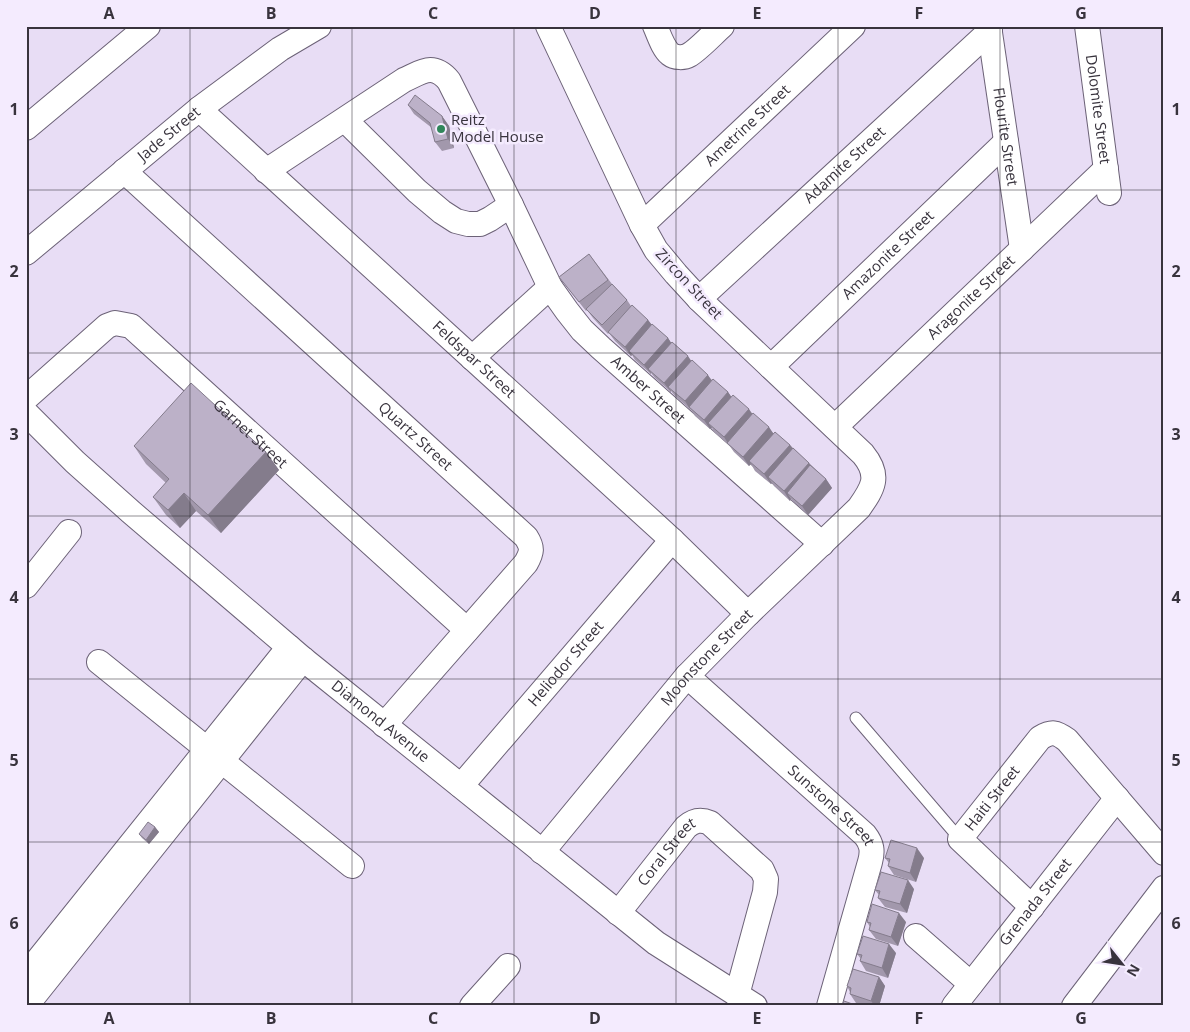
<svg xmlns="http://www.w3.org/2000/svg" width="1190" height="1032" font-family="'Open Sans',sans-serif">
  <rect width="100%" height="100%" fill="#e8ddf5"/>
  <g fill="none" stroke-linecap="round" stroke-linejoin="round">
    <defs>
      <path id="lane" d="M856,718l104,121"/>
      <g id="street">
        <path d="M655,26c4,9 8,22 15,28 5,4 14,4 19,1 8,-4 25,-22 33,-29"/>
        <path id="s1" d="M989,26l33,223"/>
        <path id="s2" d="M1087,26l22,167"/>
        <path id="s3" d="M199,109l473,431 76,74"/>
        <path d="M345,120l72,71 25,21 14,9 12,3h12l10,-5 21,-14"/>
        <path d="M26,128l122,-102"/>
        <path id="s4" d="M124,171l402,366c7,11 6,15 0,26l-142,162"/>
        <path id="s5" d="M266,171l138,-91c18,-8 29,-18 45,1l62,124 39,82 17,24 15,19 19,18 221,196"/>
        <path id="s6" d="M642,225l211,-199"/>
        <path id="s7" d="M26,253l173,-144 81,-60 39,-23"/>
        <path id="s8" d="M699,299l291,-268"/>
        <path d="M472,358l78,-71"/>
        <path id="s9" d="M771,367l235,-225"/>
        <path id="s10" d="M26,398l81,-72 8,-3 16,3 336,304"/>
        <path id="s11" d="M26,413l49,49 56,50 172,147 353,284 99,63"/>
        <path id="s12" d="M835,427l271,-258"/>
        <path d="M26,586l43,-54"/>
        <path d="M99,662l253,204"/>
        <path id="s13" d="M687,676l178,159c7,9 8,16 5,27l-41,144"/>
        <path id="s14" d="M461,786l211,-246"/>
        <path id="s15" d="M542,852l145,-176 61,-62 111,-106c14,-20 22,-32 4,-54l-164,-155 -23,-25 -20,-24 -14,-25 -94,-199"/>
        <path id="s16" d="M1032,907l-72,-68 80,-101c12,-7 16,-6 27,2l97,113"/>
        <path id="s17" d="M618,913l68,-86c8,-7 15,-8 24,-4l52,47 4,9 -1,13 -28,103"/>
        <path d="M916,936l55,48"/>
        <path d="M26,975l263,-328"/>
        <path d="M26,1006l277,-347"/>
        <path d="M472,1006l36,-40"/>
        <path id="s18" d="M954,1006l163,-208"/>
        <path d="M1074,1006l90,-118"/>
      </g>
    </defs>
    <!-- lane casing -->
    <use href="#lane" stroke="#6c6277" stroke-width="13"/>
    <!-- street casing -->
    <use href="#street" stroke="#6c6277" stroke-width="26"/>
    <!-- lane -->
    <use href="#lane" stroke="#fff" stroke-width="11"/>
    <!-- street -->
    <use href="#street" stroke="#fff" stroke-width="24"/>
  </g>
  <!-- wall -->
  <path fill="#a298ac" d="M408,105l34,11 7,10 5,22 -12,3 -7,-9 -3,-14 -18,-14z
    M589,254l23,30 15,16 4,6 17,14 3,4 17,14 3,5 41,37 16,12 3,5 22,17 20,19 17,12 3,3 33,31 6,9 -24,27 -17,-16 -1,2 -16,-15 -2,-3 -1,1 -16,-13 -4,-7 -2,2 -15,-14 -5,-7 -15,-13 -2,-4 -2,1 -15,-13 -4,-6 -16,-14 -4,-5v1l-16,-14 -4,-5v1l-16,-14 -3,-5 -1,1 -16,-15 -6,-8 -1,1 -15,-16 -6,-8 -1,1 -27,-34z
    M134,446l132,6 13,18 -58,63 -25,-22 -16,17 -14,-13 -13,-18 13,-14 -20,-19z
    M155,827l4,5 -10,12 -7,-6 -3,-4z
    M885,858h39l-8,24 -22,-7 -6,-9 1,-3z
    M914,889l-7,24 -22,-6 -7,-9 1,-3 -4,-5z
    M867,922h39l-8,24 -22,-7 -7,-9 1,-3z
    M896,953l-8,25 -22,-7 -6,-10 1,-2 -4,-5z
    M879,977l6,9 -6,20h-16l-7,-3 -6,-9v-2l-3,-6z"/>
  <!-- shaded-wall -->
  <path fill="#847c8c" d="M442,116l7,10 5,22 -6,-9z
    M648,320l7,9 -26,22 3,4 -1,1 -6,-9z
    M668,338l6,9 -26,22 3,4v1l-7,-9z
    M688,356l6,9 -26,22 3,4v1l-7,-9z
    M708,375l6,9 -25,23 2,4 -6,-10z
    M728,392l7,10 -27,21 4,5 -2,1 -6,-9z
    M749,409l6,9 -26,27 -5,-8z
    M769,427l6,9 -26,25 2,3 -2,2 -6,-9z
    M790,445l7,9 -29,23 4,6 -1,1 -7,-10z
    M266,452l13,18 -58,63 -13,-18z
    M809,463l6,9 -28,21 4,6 -1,2 -6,-10z
    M826,479l6,9 -24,27 -6,-9z
    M184,493l12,18 -16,17 -12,-18z
    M155,827l4,5 -10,12 -3,-4z
    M917,848l7,10 -8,24 -6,-9z
    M908,880l6,9 -7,24 -7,-9z
    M899,913l7,9 -8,24 -7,-9z
    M889,944l7,9 -8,25 -6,-10z
    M879,977l6,9 -6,20h-4l-4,-5z"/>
  <!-- building -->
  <path fill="#bcb1c8" stroke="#847c8c" d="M415,95l27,21 6,23 -13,3 -5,-19 -22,-18z
    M589,254l19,26 -29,22 -20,-25z
    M612,284l15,16 -25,25 -16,-16z
    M632,305l16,15 -23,27 -17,-15z
    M652,324l16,14 -24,27 -15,-14z
    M672,342l16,14 -24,27 -16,-14z
    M692,360l16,15 -23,26 -17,-14z
    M713,379l15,13 -24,28 -15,-13z
    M191,383l75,69 -58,63 -24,-22 -16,17 -15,-13 16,-18 -35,-33z
    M733,395l16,14 -25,28 -16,-14z
    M753,413l16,14 -26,30 -16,-14z
    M775,432l15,13 -26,29 -15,-13z
    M793,448l16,15 -25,28 -16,-14z
    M810,465l16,14 -24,27 -15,-13z
    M148,822l7,5 -9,13 -7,-6z
    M891,840l26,8 -7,25 -22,-7 2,-7 -5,-1z
    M881,872l27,8 -8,24 -22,-6 2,-7 -5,-1z
    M872,904l27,9 -8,24 -22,-7 2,-7 -4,-1z
    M863,936l26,8 -7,24 -22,-7 2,-6 -5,-1z
    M853,969l26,8 -8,24 -21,-7 1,-6 -4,-2z
    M844,1001l14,5h-16z"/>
  <!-- grid -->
  <path fill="none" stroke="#38333d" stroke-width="1" stroke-opacity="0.55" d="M190,26v980M352,26v980M514,26v980M676,26v980M838,26v980M1000,26v980M26,190h1138M26,353h1138M26,516h1138M26,679h1138M26,842h1138"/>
  <!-- markers -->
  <circle fill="#30865a" stroke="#f4ebfe" stroke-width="2" cx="441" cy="129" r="5"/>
  <g text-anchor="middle" stroke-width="5" stroke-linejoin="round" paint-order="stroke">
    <!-- street labels -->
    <g font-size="15" fill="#38333d" stroke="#f4ebfe">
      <text dy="5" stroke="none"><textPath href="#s2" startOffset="84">Dolomite Street</textPath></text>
      <text dy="5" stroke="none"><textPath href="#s6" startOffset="145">Ametrine Street</textPath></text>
      <text dy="5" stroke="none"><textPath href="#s7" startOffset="186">Jade Street</textPath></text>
      <text dy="5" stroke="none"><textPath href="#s1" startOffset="112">Flourite Street</textPath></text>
      <text dy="5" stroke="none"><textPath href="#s8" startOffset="198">Adamite Street</textPath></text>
      <text dy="5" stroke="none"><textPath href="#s9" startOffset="162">Amazonite Street</textPath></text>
      <text transform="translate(689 284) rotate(47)" y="5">Zircon Street</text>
      <text dy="5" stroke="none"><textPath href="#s12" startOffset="188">Aragonite Street</textPath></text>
      <text dy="5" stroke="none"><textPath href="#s3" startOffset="372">Feldspar Street</textPath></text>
      <text dy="5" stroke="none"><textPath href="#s5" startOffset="588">Amber Street</textPath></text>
      <text dy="5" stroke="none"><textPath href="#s10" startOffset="294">Garnet Street</textPath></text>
      <text dy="5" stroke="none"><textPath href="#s4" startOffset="394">Quartz Street</textPath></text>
      <text dy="5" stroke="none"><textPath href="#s15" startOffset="255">Moonstone Street</textPath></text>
      <text dy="5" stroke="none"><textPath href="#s14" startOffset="161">Heliodor Street</textPath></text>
      <text dy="5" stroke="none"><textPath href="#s11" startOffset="470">Diamond Avenue</textPath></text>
      <text dy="5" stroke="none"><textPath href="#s16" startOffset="151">Haiti Street</textPath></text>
      <text dy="5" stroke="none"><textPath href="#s13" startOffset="194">Sunstone Street</textPath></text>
      <text dy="5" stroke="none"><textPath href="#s17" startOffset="78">Coral Street</textPath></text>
      <text dy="5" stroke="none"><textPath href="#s18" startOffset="132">Grenada Street</textPath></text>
    </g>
    <!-- poi labels -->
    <g font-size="15" fill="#38333d" stroke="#f4ebfe" text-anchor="start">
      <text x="451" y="125">Reitz<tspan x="451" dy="17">Model House</tspan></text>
    </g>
  </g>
  <!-- border -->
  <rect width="1190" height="1032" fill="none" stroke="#f4ebfe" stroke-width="55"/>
  <!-- north arrow -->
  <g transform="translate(1122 964) rotate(120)" stroke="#f4ebfe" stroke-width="4" paint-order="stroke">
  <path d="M0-4L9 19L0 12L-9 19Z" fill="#38333d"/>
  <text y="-8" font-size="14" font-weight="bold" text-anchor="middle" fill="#38333d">N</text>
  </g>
  <rect x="28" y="28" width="1134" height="976" fill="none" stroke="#38333d" stroke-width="2"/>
  <g font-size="16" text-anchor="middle" font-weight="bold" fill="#38333d">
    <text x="109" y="19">A</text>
    <text x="271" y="19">B</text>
    <text x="433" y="19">C</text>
    <text x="595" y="19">D</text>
    <text x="757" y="19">E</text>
    <text x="919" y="19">F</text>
    <text x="1081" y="19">G</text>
    <text x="14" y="115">1</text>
    <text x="1176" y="115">1</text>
    <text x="14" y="277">2</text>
    <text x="1176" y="277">2</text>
    <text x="14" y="440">3</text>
    <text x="1176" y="440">3</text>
    <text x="14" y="603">4</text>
    <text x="1176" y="603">4</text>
    <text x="14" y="766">5</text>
    <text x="1176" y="766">5</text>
    <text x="14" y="929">6</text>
    <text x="1176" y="929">6</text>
    <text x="109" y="1024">A</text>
    <text x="271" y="1024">B</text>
    <text x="433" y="1024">C</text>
    <text x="595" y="1024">D</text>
    <text x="757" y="1024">E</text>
    <text x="919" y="1024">F</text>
    <text x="1081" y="1024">G</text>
  </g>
</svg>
